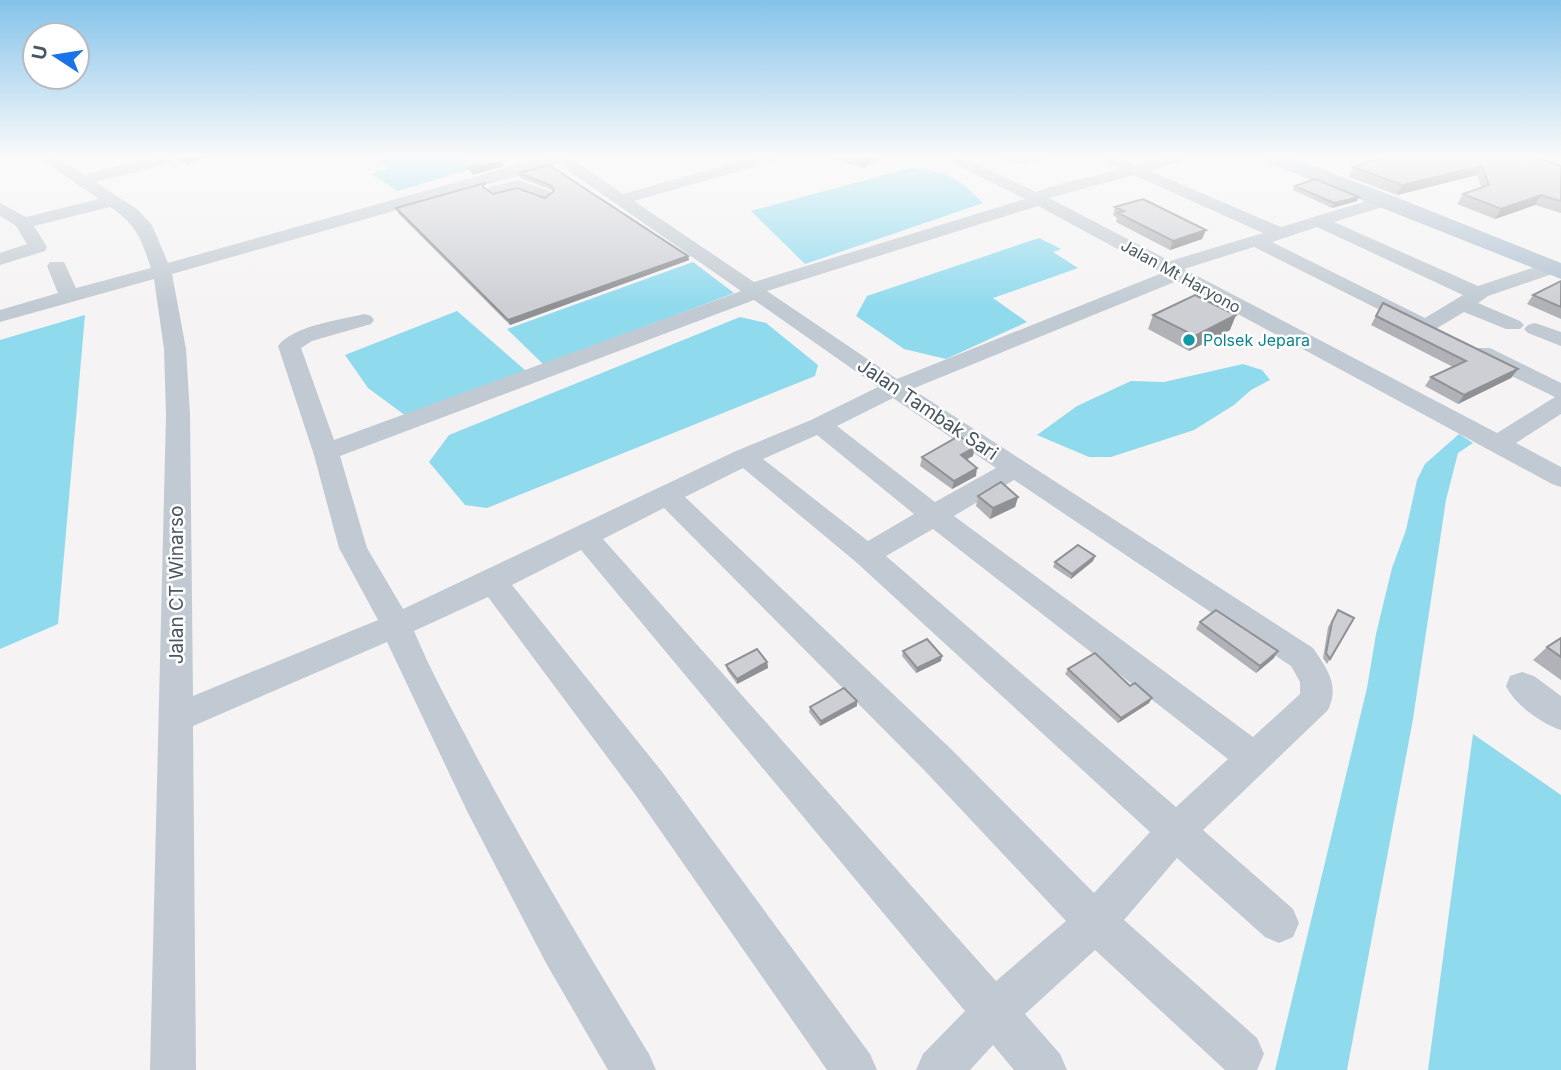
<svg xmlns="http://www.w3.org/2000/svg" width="1561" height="1070" font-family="Inter,sans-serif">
  <rect width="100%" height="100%" fill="#f5f3f3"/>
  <!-- water -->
  <path fill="#90daee" d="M375,156h94l15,9 -86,26 -27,-17 16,-5z
    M910,168c39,5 45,6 73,35l-178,61 -54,-53z
    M1039,238l22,11 -8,3 25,16 -85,30 34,24 -81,37 -42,-10 -48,-33 11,-20z
    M693,262l41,31 -190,72 -37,-36z
    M457,311l69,60 -120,45 -38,-28 -23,-33z
    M85,315l-27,309 -58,25v-309z
    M740,317l26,6 52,42 -3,11 -328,132 -22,-3 -36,-43 20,-27z
    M1243,364l19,6 8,10 -19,10 -17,15 -40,25 -83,27h-22l-52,-22 40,-29 54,-25 33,1z
    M1459,434l14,9 -15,10 -12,47 -33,219 -66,351h-72l92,-382 9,-54 16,-66 14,-38 11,-50 8,-16z
    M1473,734l88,61v275h-133z"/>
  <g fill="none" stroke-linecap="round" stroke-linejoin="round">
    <!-- minor -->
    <path fill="#c1cad2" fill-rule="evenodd" d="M36,156h19l29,19 70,-19h17l3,4 -2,3 -77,19 42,27 15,16 16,38 381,-107h19l55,38 135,-38h26l-3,3 -147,42 120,81 271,-83 -86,-43h21l76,36c28,-11 55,-14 84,-23l-25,-13h22l19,9 29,-9h26l-3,3 -38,12 131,56 105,-32 6,1 2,4 -2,4 -58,18 144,64 66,-22h14l3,4 -3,4 -70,24 -10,7 42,18 4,4 -4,4h-14l-42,-17 -30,18h-14l-166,-83 -70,22 313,164 58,-36 -81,-39 -3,-5 3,-5h16l71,35v31l-45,29 45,24v20l-9,-3 -375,-203 -265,108 401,259c14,21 27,37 15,62l-125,120 90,79 6,14 -6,14 -14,6 -14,-6 -88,-79 -53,62 133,118 7,16 -7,16h-32l-130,-120 -70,64 35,40 7,16h-53l-21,-25 -23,25h-54l7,-16 42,-43 -384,-461 -69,35 151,188 207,281 7,16h-50l-190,-273 -149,-200 -74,34c17,41 39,80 59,119 55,104 115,204 176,304l7,16h-48l-62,-107 -78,-150 -81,-171 -194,84 3,344h-46l16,-656 -2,-65 -10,-70 -154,43v-12l58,-17 -11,-27 3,-4h14l12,26 75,-20c-10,-29 -14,-43 -41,-61l-76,19 13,21 -2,4 -45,14v-12l27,-9 -11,-18 -16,-10v-13l26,14 73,-18zM559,164l182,127 -407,149 -33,-92 11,-7 59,-17 3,-4 -3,-4 -7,-2c-24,6 -72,12 -86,32l36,109 25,93 39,72 -185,76 -3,-282 -4,-65 -14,-75zM1134,175l129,58 -93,28 -121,-63zM1038,206l124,67 -265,106 -130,-88zM1317,227l146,68 -38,23 -153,-76zM754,300l124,87 -67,33 -75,31 -333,158 -36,-61 -27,-92zM893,398l103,70 -61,34 -98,-76zM817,435l97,79 -46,27 -105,-82zM743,468l113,94 294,270 -56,61 -144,-145 -265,-251zM1014,480l277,186 9,16v12l-47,43 -299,-221zM664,508l260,262 142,151 -70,60 -393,-442zM933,529l295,230 -52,48 -290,-251z
      M993,156h60l-3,3 -27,5 -27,-5z
      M519,180l31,11 2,4 -8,5 -26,-10 -23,6 -8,-5 2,-4z
      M1535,323l26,9v14l-33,-13 -4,-4 4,-4z
      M1522,672l12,4 27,20v34c-20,-7 -46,-25 -55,-44l4,-10z"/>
    <!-- major -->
    <path fill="#b3c2d1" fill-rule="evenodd" d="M1258,156h29l106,40 168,67v16l-300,-119z"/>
  </g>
  <!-- wall -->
  <path fill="#b0b2b7" d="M173,156h36l-22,8 -10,-4z
    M829,156h54l-20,12 -34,-10z
    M549,165l139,91 1,4 -179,65 -112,-112 -2,-5 90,-20 -1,1 8,5 52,4 8,-6 -1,-2 -32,-12 -1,-5z
    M1561,166v47l-26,-8 -40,14 -38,-15 6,-10 18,-7 -4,-12 -80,20 -48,-18 4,-10z
    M1295,186l62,15 -25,7 -39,-18z
    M1115,207l91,23 -4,9 -32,11 -54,-28 1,-4 -4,-3z
    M1561,281v38l-34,-15 6,-9z
    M1383,303l135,66 -7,9 -53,26 -33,-18 6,-9 22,-10 -82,-42z
    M1153,315l77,15 -41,21 -41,-22z
    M973,456l-6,3 9,17 -24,13 -32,-23 2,-9z
    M978,496l40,1 -3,10 -25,12 -14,-13z
    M1095,556l-2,5 -22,18 -18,-12 2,-5z
    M1338,610l-8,49 -3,5 -4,-6 5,-31z
    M1200,622l74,36 -18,15 -60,-44z
    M1561,638v42l-28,-20 14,-13z
    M903,651l38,10 -25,12 -14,-17z
    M767,662l1,6 -31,16 -10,-14 -1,-5z
    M1068,669l62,17 19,17 -31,20 -53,-49z
    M857,706l-37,20 -11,-14 1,-5z"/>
  <!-- shaded-wall -->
  <path fill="#909195" d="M183,156h26l-22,8z
    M864,156h19l-20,12z
    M503,162l1,4 -32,9 -1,-4z
    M1482,166l-5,9 -80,20 5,-10z
    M1541,195l-6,10 -40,14 6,-10z
    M1359,197l-2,4 -25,7 2,-5z
    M1206,230l-4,9 -32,11 3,-9z
    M688,256l1,4 -179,65 -2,-5z
    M1236,315l-6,15 -41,21 6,-15z
    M1518,369l-7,9 -53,26 6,-9z
    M975,447l-2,9 -13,7 1,-8z
    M977,468l-1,8 -24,13 2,-8z
    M1018,497l-3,10 -25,12 3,-11z
    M1095,556l-2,5 -22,18 1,-5z
    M1278,651l-4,7 -18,15 4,-7z
    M942,656l-1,5 -25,12 1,-5z
    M767,662l1,6 -31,16v-5z
    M1152,698l-3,5 -31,20 3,-5z
    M857,701v5l-37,20 1,-5z"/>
  <!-- building -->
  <path fill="#cdcfd5" stroke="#909195" stroke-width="2" d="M1387,156h148l26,10v35l-20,-6 -40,14 -38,-15 26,-9 -7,-19 -80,19 -49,-18z
    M503,162l-32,9 -3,-3z
    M549,165l139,91 -180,64 -112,-112 89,-25 -2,4 10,7 24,-6 28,10 9,-7 -2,-5 -33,-13z
    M1315,179l44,18 -25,6 -39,-17z
    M1143,199l63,31 -33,11 -55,-28 6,-2 -9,-4z
    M1561,281v26l-28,-12z
    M1195,295l41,20 -41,21 -42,-21z
    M1383,303l135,66 -54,26 -33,-18 35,-16 -90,-45z
    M959,436l16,11 -14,8 16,13 -23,13 -32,-24z
    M1001,482l17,15 -25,11 -15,-12z
    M1078,545l17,11 -23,18 -17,-12z
    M1216,610l62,41 -18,15 -60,-44z
    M1338,610l16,8 -24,41 -4,-6 6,-31z
    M1561,638v19l-14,-10z
    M927,639l15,17 -25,12 -14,-17z
    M757,649l10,13 -30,17 -11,-14z
    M1095,653l35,33 5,-3 17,15 -31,20 -53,-49z
    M844,688l13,13 -36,20 -11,-14z"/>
  <!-- sky -->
  <linearGradient id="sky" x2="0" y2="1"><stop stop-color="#85c3ea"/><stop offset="0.51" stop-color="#fafafa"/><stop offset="1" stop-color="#fafafa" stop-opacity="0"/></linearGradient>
  <rect width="1561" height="306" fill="url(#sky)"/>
  <!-- markers -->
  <circle fill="#0f9aa8" stroke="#fff" stroke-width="2.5" cx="1189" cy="340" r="7"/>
  <g text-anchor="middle" stroke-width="5" stroke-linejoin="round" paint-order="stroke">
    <!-- far-street labels -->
    <g font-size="16" fill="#4a5661" stroke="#fff">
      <text transform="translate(1181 276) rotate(29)" y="6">Jalan Mt Haryono</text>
    </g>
    <!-- far-culture labels -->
    <g font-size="16" fill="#0d838f" stroke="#fff" text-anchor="start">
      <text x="1203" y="346">Polsek Jepara</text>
    </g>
    <!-- street labels -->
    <g font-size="19" fill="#4a5661" stroke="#fff">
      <text transform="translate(928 409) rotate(34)" y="7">Jalan Tambak Sari</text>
      <text transform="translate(176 585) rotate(-90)" y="7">Jalan CT Winarso</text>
    </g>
  </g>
  <!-- north arrow -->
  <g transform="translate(56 56) rotate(282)"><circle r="33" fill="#ffffff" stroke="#b7bbc0" stroke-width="2"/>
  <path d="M0-5L12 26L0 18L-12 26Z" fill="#1a73e8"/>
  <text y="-10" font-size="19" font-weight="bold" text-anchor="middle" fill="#4a5661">U</text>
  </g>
</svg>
